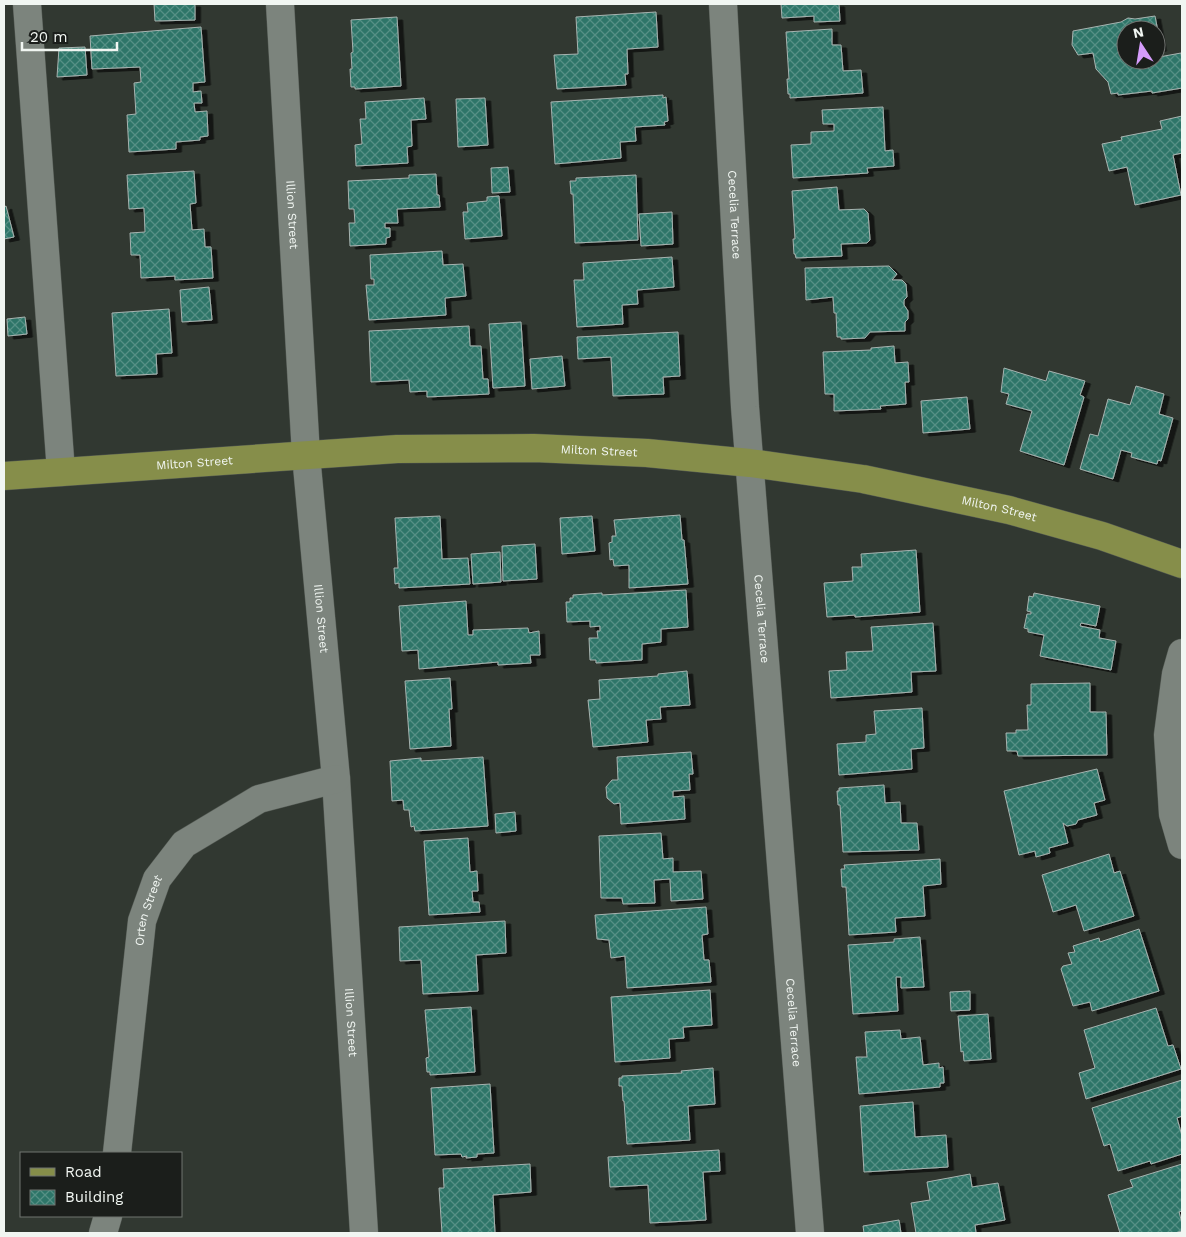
<svg xmlns="http://www.w3.org/2000/svg" width="1186" height="1237" font-family="'Work Sans',sans-serif">
  <defs>
    <pattern id="building-cross-hatch" width="8" height="8" patternUnits="userSpaceOnUse" patternTransform="scale(1.25)"><rect width="8" height="8" fill="#2d7568"/><path d="M0 0l8 8M0 8l8-8" fill="none" stroke="#569085"/></pattern>
    <filter id="shadow"><feDropShadow dx="5.5" dy="3" stdDeviation="0" flood-color="#0009"/></filter>
  </defs>
  <rect width="100%" height="100%" fill="#313831"/>
  <!-- building -->
  <path fill="url(#building-cross-hatch)" stroke="#a7b3b0" filter="url(#shadow)" d="M154,4h41v16l-40,1z
    M781,4h58l1,17 -26,1v-6l-32,2z
    M656,12l2,35 -31,2 1,25h-3l1,11 -69,4 -3,-34 24,-1 -2,-37z
    M1155,16l6,32 -5,1v-19h-30v30l26,1 7,-1v-3l22,-4 1,8v27l-30,5v-2l-34,4v-2l-7,1 -3,-12 -12,-13 -3,-16 -15,2 -6,-10 1,-14 48,-9 7,-4 7,1z
    M397,17l4,69 -46,3v-2h-4l-1,-18h2l-1,-16 2,-1 -2,-32z
    M201,27l4,55 -12,1v9l8,-1 1,12h-8l1,9 12,-1 1,25 -8,1v3l-24,2v7l-47,3 -2,-37 9,-1 -2,-31 7,-1 -1,-15 -48,2 -2,-33z
    M832,29v16h9l2,26 18,-1 2,23 -73,5v-4h-2l-1,-15h2l-3,-47z
    M85,47l2,28 -30,2 2,-29z
    M663,95v3l3,-1 2,24 -4,1 1,3 -30,2 1,14 -16,1 1,16 -66,6 -4,-62z
    M424,98l2,21 -15,1 1,26 -5,1 1,16 -52,3 -1,-21 7,-1 -2,-25h6l-1,-17z
    M485,98l3,47 -30,2 -2,-48z
    M883,107l2,44 8,-1 1,16 -27,2 1,5 -75,5 -2,-33 20,-1v-12l23,-1v-7h-11l-1,-14z
    M1182,116v37l-9,2 8,40 -46,10 -8,-38 -18,4 -7,-27 20,-4 -1,-3 41,-8 -2,-8z
    M508,167l2,25 -18,1 -1,-25z
    M194,171l2,32 -6,1 2,26 12,-1 1,18h6l2,31 -38,2v-4l-34,2 -1,-23h-9l-1,-22 15,-1 -1,-24 -15,1 -2,-34z
    M436,174l1,21h2l1,12 -43,2 1,14h-13v5h5v9l-4,1v6l-36,2 -1,-23h6l-1,-14h-5l-1,-28 61,-3v-3z
    M636,175l2,65 -63,3 -2,-49h-2l-1,-13h6v-3z
    M837,187l2,23 25,-1 4,4 2,27 -3,3 -26,1 1,12 -46,2 -1,-4h-1l-1,-15h2l-3,-48z
    M499,196l3,40 -37,3 -2,-27h5l-1,-9 20,-2v-4z
    M6,206l8,31 -10,2v-32z
    M672,212l1,32 -32,2 -2,-32z
    M442,251l1,14 20,-1 3,32 -21,2 1,17 -77,5 -3,-35h8v-6h-3l-1,-24z
    M672,257l2,30 -37,3 1,14 -16,1 1,19 -46,3 -3,-47h10l-1,-17z
    M889,266l8,8 -5,6h10l4,4 1,13 -3,3v5l4,6v8l-3,3v9l-35,1 -5,6 -24,1v-2h-4l-1,-24h-2l-1,-16 -27,3 -1,-32z
    M209,287l3,33 -30,2 -2,-32z
    M169,309l3,44 -16,1 1,20 -41,2 -4,-63z
    M25,317l2,17 -19,2 -1,-17z
    M521,322l4,64 -32,2 -4,-64z
    M469,326l1,20h11l2,33h5l1,15 -62,3v-6l-17,1 -1,-12 -38,2 -2,-51z
    M678,332l2,44 -17,1 1,17 -51,2 -2,-39 -33,2 -1,-22z
    M894,346l1,17 13,-1 1,20h-4l1,22 -26,2 1,3 -47,2v-17h-9l-2,-42 48,-2v-2z
    M562,356l3,30 -33,3 -2,-30z
    M1004,368l42,13 3,-10 36,10 -5,14 4,2 -20,68 -44,-14 12,-40 -26,-7 3,-10 -8,-2z
    M1136,386l28,8 -5,20 14,4 -12,43 -3,-1 -1,4 -26,-7 1,-4 -11,-3 -8,29 -33,-10 10,-35 8,2 10,-37 22,6z
    M967,397l3,32 -47,4 -2,-32z
    M680,515l2,25h2l4,44 -59,4v-23l-15,1 -1,-7 -3,1 -1,-17 3,-1v-6h4l-2,-16z
    M440,516l2,43 26,-1 2,26 -71,4v-5l-4,1 -1,-16h4l-3,-50z
    M592,516l3,35 -33,3 -2,-36z
    M535,544l2,35 -34,2 -1,-35z
    M916,550l4,62 -65,5v-2l-28,2 -3,-34 29,-2 -1,-14h10l-1,-13z
    M500,552l1,30 -28,2 -2,-30z
    M686,590l2,37 -27,2v13l-19,2v16l-46,3v-3h-6l-1,-22h9l-1,-7h3v-5l-10,1v-6l-23,1 -1,-20h4v-4h3v-3l29,-2v2z
    M1034,593l66,13 -4,20 -15,-3 -1,3 20,4 -1,8 17,3 -5,29 -71,-14 4,-21 -16,-3v-3l-4,-1 3,-14h4v-2l-4,-1 2,-15 4,1z
    M466,601l2,34h5v-5l55,-2 1,5 10,-2 1,24h-10l1,8 -33,2v-3l-79,7 -1,-19 -16,1 -3,-45z
    M933,623l3,48 -25,1 1,20 -81,6 -2,-27 18,-1 -1,-18 27,-1 -2,-24z
    M687,671l3,34 -30,2 1,12 -15,1 2,22 -55,5 -5,-47 12,-1 -1,-19 59,-4v-2z
    M450,678l2,31h-3l2,37 -41,3 -5,-68z
    M1090,683v29h16l1,43 -89,1 -1,-5h-10l-1,-18h10v-3h12l-1,-25h4v-21z
    M922,708l2,40 -13,1 1,20 -73,6 -2,-31 29,-2v-7l10,-1 -2,-23z
    M691,752l2,22h-4l1,16 -17,1v6l11,-1 1,23 -64,5 -1,-21 -6,1 -7,-6 -1,-11 6,-7h6l-1,-23z
    M483,757l5,69 -73,5 -1,-5 -3,1 -2,-17h-5l-1,-10 -11,1 -2,-40 31,-3v3z
    M1097,769l8,31 -11,3 3,12 -19,5 -2,4 -9,2 -4,-3 5,20 -19,5 1,5 -14,4 -1,-6 -16,4 -15,-64z
    M884,785l1,18 15,-1 1,21h16l2,27 -76,2 -3,-47h-2l-1,-14h2v-3z
    M515,812l1,19 -20,2 -1,-19z
    M661,833l2,26 10,-1v14l28,-1 2,28 -32,2 -1,-22 -16,1 1,23 -32,1 -1,-6h-21l-2,-62z
    M468,838l2,34 7,-1 1,20h-6l1,11h6l1,10 -51,3 -5,-74z
    M1109,854l5,19 6,-2 14,45 -50,15 -8,-26 -23,7 -11,-37z
    M940,859l1,25 -18,2 2,30 -30,2 1,14 -47,3 -3,-48h-4l-1,-18h4l-1,-4z
    M706,907l2,27 -6,1 2,25h5l2,22 -84,6 -2,-32 -14,2 -2,-18 -12,-1 -2,-24z
    M505,921l1,32 -30,2 2,36 -55,3 -2,-34 -21,1 -1,-34z
    M1139,929l20,62 -67,20 -2,-9 -17,4 -12,-37 2,-3 9,-2 -4,-11 7,-1 -2,-6 26,-8 1,4z
    M920,937l4,50 -23,1v-11h-5l2,34 -45,3 -5,-69 46,-3v-3z
    M710,990l2,35 -29,2 1,11 -15,1 1,19 -55,4 -4,-65z
    M970,991v19l-19,1 -1,-19z
    M471,1007l4,65 -45,3v-3h-3l-1,-14 3,-1 -4,-47z
    M1156,1008l12,38 5,-1 8,24 -95,30 -7,-26 16,-5 -11,-38z
    M988,1014l3,45 -27,2 -1,-10 -2,1 -3,-36z
    M900,1030l1,9 19,-2 3,28 16,-2v5l4,-1 1,16h-4v4l-81,7 -3,-37h11l-2,-25z
    M713,1068l2,36 -27,2 2,34 -63,4 -3,-43h-1l-1,-15h-3v-8h3v-2l60,-3 -1,-2z
    M1182,1080v36l-5,2 5,18v18l-31,10 -1,-3 -32,10 -8,-27 -6,2 -12,-38z
    M490,1084l4,69 -17,1v3l-11,1 1,-2 -5,1 -1,-3 -26,1 -4,-67z
    M913,1102l2,35 31,-2 2,32 -84,5 -4,-66z
    M719,1150l1,21 -17,1 3,48 -56,3 -2,-38 -38,2 -2,-30z
    M530,1164l1,28 -38,3 2,38h-53l-3,-45h5l-1,-19z
    M1182,1164v47l-3,1 3,11v8l-7,2h-55l-12,-38 25,-8 -3,-7z
    M970,1174l2,13 26,-4 7,37 -30,5 1,8h-60l-5,-30 19,-3 -3,-18z
    M899,1220l2,13h-37l-1,-7z"/>
  <g fill="none" stroke-linecap="round" stroke-linejoin="round">
    <defs>
      <g id="minor">
        <path d="M27,4l34,468"/>
        <path id="s1" d="M280,4l26,451 30,324 28,454"/>
        <path id="s2" d="M723,4l22,403 65,826"/>
        <path d="M1182,653l-6,21 -8,61 5,79 9,31"/>
        <path id="s3" d="M117,1153l25,-232 15,-42 27,-35 75,-45 77,-20"/>
        <path d="M103,1233l5,-17"/>
      </g>
      <g id="major">
        <path id="s4" d="M4,476l393,-27 137,-1 113,5 103,10 113,16 146,31 93,26 80,28"/>
      </g>
    </defs>
    <!-- minor casing -->
    <use href="#minor" stroke="#515751" stroke-width="29"/>
    <!-- major casing -->
    <use href="#major" stroke="#515751" stroke-width="29"/>
    <!-- minor -->
    <use href="#minor" stroke="#7c847d" stroke-width="28"/>
    <!-- major -->
    <use href="#major" stroke="#868e4a" stroke-width="28"/>
  </g>
  <g text-anchor="middle" stroke-width="4.5" stroke-linejoin="round" paint-order="stroke">
    <!-- street labels -->
    <g font-size="12" fill="#f1f6f2" stroke="#1b1e1b">
      <text dy="4" stroke="none"><textPath href="#s1" startOffset="211">Illion Street</textPath></text>
      <text dy="4" stroke="none"><textPath href="#s2" startOffset="211">Cecelia Terrace</textPath></text>
      <text dy="4" stroke="none"><textPath href="#s4" startOffset="596">Milton Street</textPath></text>
      <text dy="4" stroke="none"><textPath href="#s4" startOffset="191">Milton Street</textPath></text>
      <text dy="4" stroke="none"><textPath href="#s4" startOffset="1001">Milton Street</textPath></text>
      <text dy="4" stroke="none"><textPath href="#s1" startOffset="616">Illion Street</textPath></text>
      <text dy="4" stroke="none"><textPath href="#s2" startOffset="616">Cecelia Terrace</textPath></text>
      <text dy="4" stroke="none"><textPath href="#s3" startOffset="245">Orten Street</textPath></text>
      <text dy="4" stroke="none"><textPath href="#s1" startOffset="1021">Illion Street</textPath></text>
      <text dy="4" stroke="none"><textPath href="#s2" startOffset="1021">Cecelia Terrace</textPath></text>
    </g>
  </g>
  <!-- border -->
  <rect width="1186" height="1237" fill="none" stroke="#f1f6f2" stroke-width="10"/>
  <!-- legend -->
  <rect x="20" y="1152" width="162" height="65" fill="#1b1e1b" stroke="#717471"/>
  <rect x="30" y="1168" width="25" height="8" fill="#868e4a" stroke="#717471"/>
  <text x="65" y="1177" font-size="15" fill="#f1f6f2">Road</text>
  <rect x="30" y="1190" width="25" height="15" fill="url(#building-cross-hatch)" stroke="#717471"/>
  <text x="65" y="1202" font-size="15" fill="#f1f6f2">Building</text>
  <!-- north arrow -->
  <g transform="translate(1141 45) rotate(348)"><circle r="24" fill="#1b1e1b" stroke="#717471"/>
  <path d="M0-4L9 19L0 12L-9 19Z" fill="#d59cfb"/>
  <text y="-8" font-size="14" font-weight="bold" text-anchor="middle" fill="#f1f6f2">N</text>
  </g>
  <!-- scale -->
  <path d="M22 42v8h95v-8" fill="none" stroke="#f1f6f2" stroke-width="2.5"/>
  <text x="30" y="42" font-size="15" fill="#f1f6f2" stroke="#1b1e1b" stroke-width="4" paint-order="stroke">20 m</text>
</svg>
